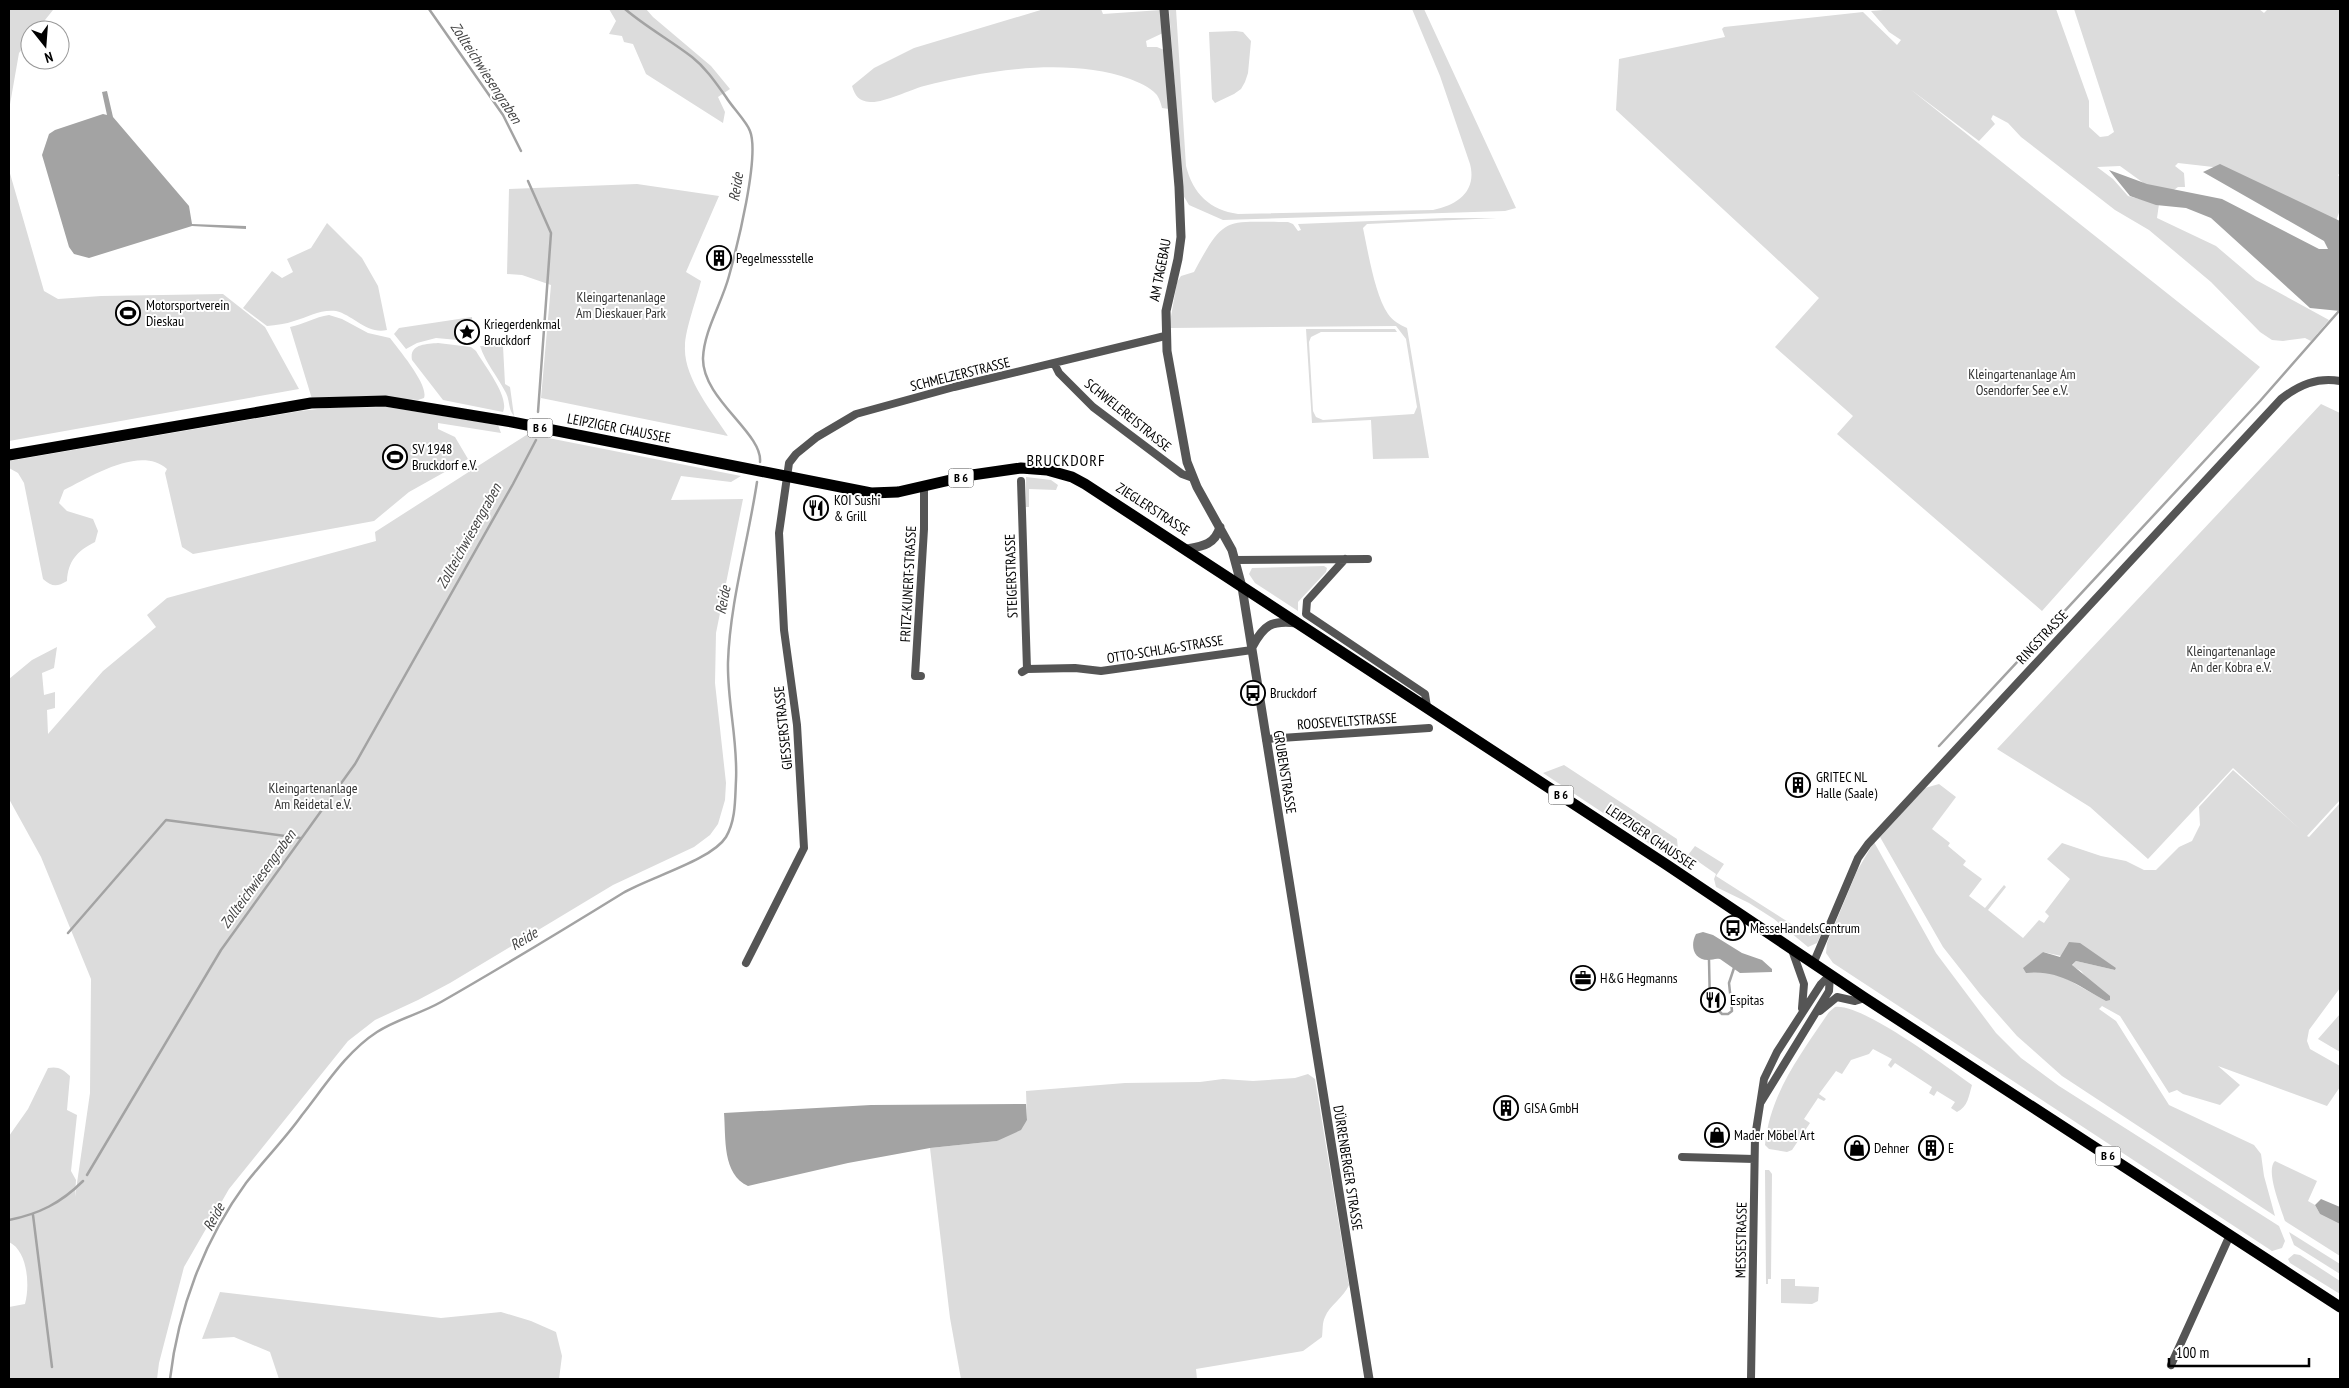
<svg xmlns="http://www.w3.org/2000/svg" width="2349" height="1388" font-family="'PT Sans Narrow',sans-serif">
  <rect width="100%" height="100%" fill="#fff"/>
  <!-- green -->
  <path fill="#dcdcdc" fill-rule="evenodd" d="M9,9l44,1 -16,20h-7v9l-11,14 -10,57z
    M609,9h37l7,8 58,49 19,23 -12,8 7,15 -2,11 -77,-49 -13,-30 -9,-2 -2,-6 -13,-2 7,-13z
    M1044,9h57l2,5 58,-4 2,23 -17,8 1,6h10l7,3 5,59 -7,-1c-1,-4 -3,-11 -6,-14 -6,-7 -18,-12 -26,-15 -61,-22 -144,-9 -206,7 -15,4 -40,17 -54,16 -11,-1 -15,-6 -18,-16l22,-18 40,-20z
    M1169,9h7l10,157c7,28 24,44 52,48l195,-4c25,-5 44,-19 37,-46l-30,-88 -28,-67h12l92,199 -11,3 -282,9 -34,-15 -6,-10z
    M1896,9h160l33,92v26l11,10 8,-1 6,-4 -40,-123h185l5,4 4,-4h72v164l-2,2 2,3v32l-4,11 -114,-53 -44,-5 -3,3 9,7 1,14h-7l-7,5 -22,-5 -29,-21 -23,1 16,12 15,17 31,8 -2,14 59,28 40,34 73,40 -18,21 -6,-3 -22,3 -11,-1 -12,-8 -49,-50 -62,-52 -34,-20 -94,-73 -13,-14 -15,-8 -2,4 4,5 -16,17 -69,-52 350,278 -218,244 -205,-177 16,-18 -78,-69 44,-49 -203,-188 3,-51 106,-22 -3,-8 2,-2 139,-15 34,33 4,-5 -12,-8 -18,-21z
    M1236,31l7,1 8,9 -3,32 -3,9 -4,7 -7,5 -19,9 -3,-4 -3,-67z
    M9,170l35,121 14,8 43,-3 122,-2 42,33 34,62 -290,52z
    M637,184l82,12 -33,76 15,9c-4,17 -16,49 -16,65 -2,31 27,66 43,90l-187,-38 10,-113 -29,-10 -15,-1 2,-85z
    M1446,218h51l-130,6 -4,4c5,24 12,67 25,86 5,7 12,11 19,14l22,130 -56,1 -2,-39 -59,3 -6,-94h89l2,3h-76l-10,5 -2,5 4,69 3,6 7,3 91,-6 3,-7 -11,-68 -10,-13 -227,2 8,-46 4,-6 13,-4c31,-58 31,-50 94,-50l5,2 5,7 3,-1 -3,-6z
    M327,223l35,35 16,28 9,44c-19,5 -34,-15 -51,-19 -15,-2 -28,6 -42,10 -8,3 -18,4 -27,5l-24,-18 29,-37 10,7 11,-6 -6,-13 24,-11z
    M329,315l13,4 26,14 22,5c9,12 39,47 34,60l-6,2 -50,-4 -56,3 -22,-72c14,-3 25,-10 39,-12z
    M472,317l1,17 -4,7 -33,-3 -19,5 -11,6 -12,-15 5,-6z
    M438,343l33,4 5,4c8,14 34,46 27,61l-60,-12 -31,-40c-3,-16 14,-16 26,-17z
    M480,346h23l2,38 5,3 4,29c-6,-7 -4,-15 -8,-23 -8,-16 -20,-29 -26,-47z
    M2321,404l19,9v387l-33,36 2,1 31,-34v185l-31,42 -2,11 3,8 30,17v21l-13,19 -109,-40 22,19 -20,20 -37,-11 -6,-4 -8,3 -49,-77 -18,-10 -3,3 17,12 53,84 85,40 7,9 3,22 11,40 -213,-140 -45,-40 -37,-42 -37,-47 -63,-110 45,-49 14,-4 17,13 -24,32 18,14 -2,3 18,15 -3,4 19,14 -13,17 16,12 19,-23 2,2 -18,23 35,28 16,-18 5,3 5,-7 -4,-4 25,-33 -23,-20 15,-16 39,13 25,5 18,9h12l23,-23 13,-6 8,-16 -1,-18 34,-37 69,61 -69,-63 -85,91 -58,-52 -93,-58zM2043,952l73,16 -1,2 -39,-9 -4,5 9,5 25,30 -43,-24 -21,-6 -11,-8z
    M387,407l111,18 3,8 -63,-10v6l17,8 13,22 -59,33 -35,29 -181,33 -11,-7 -17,-74 2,-4c-27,-24 -76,8 -103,21l-5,13 8,8 26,8 5,12 -3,11c-18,9 -27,19 -28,39 -10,6 -15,6 -24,-2l-19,-96 -6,-10 -9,-5v-7l291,-50 27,-3z
    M528,434l213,42 -10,6 -50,-6 -10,24 72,-1 -27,134 -1,50 11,100 -1,17 -7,24 -8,11 -16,12 -81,38 -163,98 -32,17 -43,20 -27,21 -119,148 -45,78 -25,96 -2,16h-148v-72l16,-3c5,-18 3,-53 -16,-62v-106l19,-27 20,-41c10,-2 15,1 22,8l-3,34 10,5 -6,56 5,9 -1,17 15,-104 1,-114 -50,-122 -32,-58v-120l23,-19 25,-13 -3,21 -12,5 2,22 11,-3v16l-8,2 1,24 55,-63 53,-44 -9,-12 20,-17 209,-57 -1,-9z
    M1026,477l25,3 7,5 -2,5 -27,-1v18h-3z
    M1324,566l3,2 -1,4 -28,30v9l-43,-28 -6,-9 3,-6z
    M1564,765l113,74 1,10 10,6 7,-9 29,18 -8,12 94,60 13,-6 -6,13 -9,4 -34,-28 -25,-16 -33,-16 -2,-8 2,-5 -20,-14 -4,6 -18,-11 -12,-3 -119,-79z
    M1874,842l62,111 60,80 25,25 38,28 220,140 6,15 -3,7 -10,3 -439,-288 -7,-10 1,-10 30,-72z
    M1835,1007c27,-4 112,60 137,78 -3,10 -4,22 -15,27l-6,-4 4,-6 -18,-11 -3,5 -5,-3 3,-6 -37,-24 -4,5 -3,-3 4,-6 -19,-10 -4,5 -18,6 -9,14 -6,-3 -17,23 7,5 -2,2 -6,-3 -14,21 6,4 -18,27 -5,2 -18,-3 -4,-4c5,-52 36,-91 64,-133z
    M2340,1014v38l-22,-13z
    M1308,1074l7,5 34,206c-5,12 -20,21 -24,32 -3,6 -2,13 -3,20l-19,14 -107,18 1,10h-236l-11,-61 -20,-170 67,-7 30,-21 -1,-29 99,-8 75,-1 23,-3 30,2 42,-3z
    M2275,1161l42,20 -9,20 7,4 5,9 20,10v32l-55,-35c-4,-13 -20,-51 -10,-60z
    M1765,1170h4l3,4 -1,105h-3v5h-2z
    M2289,1232l51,32v10l-46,-29z
    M2294,1254l6,1 40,26v13l-50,-31 -2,-4z
    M1781,1279h14v7l24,1 -1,14 -6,3 -31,-1z
    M220,1292l221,26 60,-6 30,9 25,11 6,24 -3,23h-280l-9,-27 -36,-15 -32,2z"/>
  <!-- water -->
  <path fill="#a3a3a3" d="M107,91l6,26 76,89 3,18 54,2v3l-54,-3 -103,32 -15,-4 -5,-7 -27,-92 7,-21 6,-4 48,-16 4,1 -5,-23z
    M2220,164l120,57v90l-30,-3 -99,-90 -25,-10 -30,-3 -26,-9 -21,-26 38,14 75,15 97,50h9l-4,-8 -121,-69z
    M1703,932l10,3 29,18 20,7 10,9v3l-32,1 -20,-14c-5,-1 -7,1 -12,1 -15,0 -18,-15 -12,-26z
    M2069,942l11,1 36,25 -1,2 -39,-9 -4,4 38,31v4l-4,1c-27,-15 -48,-32 -80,-28l-3,-5 20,-16 17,5z
    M1026,1104l1,16 -6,10 -24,11 -67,7 -82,15 -100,23c-26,-12 -22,-48 -24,-73l147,-8z
    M2321,1199l19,8v17l-20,-10 -5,-9z"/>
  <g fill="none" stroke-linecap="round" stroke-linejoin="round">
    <!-- stream -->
    <path stroke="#a3a3a3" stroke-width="2.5" d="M429,9l74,106 18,36
      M625,9c21,18 45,31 67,48 14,11 24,26 34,40 6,10 21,25 24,34 10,25 -13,116 -21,145 -7,27 -25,54 -26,82 -1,41 60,75 57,104
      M528,181l23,52 -13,179
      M1939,746l321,-345 79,-90
      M68,933l98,-113 134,18
      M1709,960l1,46 6,2 6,6h6l4,-3 -3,-28 5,-15
      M87,1175l134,-225 134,-186 158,-280 23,-44
      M33,1215l19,152
      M9,1220c30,-6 52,-17 74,-39
      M170,1379c8,-69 34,-139 76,-196 18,-23 39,-44 56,-68 23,-29 44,-63 75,-83 20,-13 43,-18 64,-30 61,-35 122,-72 182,-109 25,-15 89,-33 103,-56 10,-17 9,-38 10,-57 2,-40 -9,-78 -8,-118 2,-60 20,-120 29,-180"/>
    <!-- minor -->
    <path stroke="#555" stroke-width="8" d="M1054,363l5,10 34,34 89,67 11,4
      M1021,481l6,188
      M1345,559l-38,42 -1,13 119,80 2,13
      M1235,560l133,-1
      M1022,672l5,-3 48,-1 26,3 151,-21
      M921,676h-6l9,-147v-43
      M1266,739l163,-11
      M1792,950l12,34 -2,24
      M746,963l58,-115 -7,-123 -13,-95 -5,-97 10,-70 7,-9 21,-17 39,-23 98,-27 211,-51
      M1813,964l45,-106 10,-14 413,-445c18,-14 36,-22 59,-18
      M1820,1011l17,-14 18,4 10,-3
      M1761,1102l68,-111 1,-16
      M1682,1157l72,2
      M2171,1365l59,-130
      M1751,1379l4,-242 9,-58 13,-27 44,-68 9,-9"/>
    <!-- tertiary -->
    <path stroke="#555" stroke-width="9" d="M1164,9l15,178 2,50 -3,22 -12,52 1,40 20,111 10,25 35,63 10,37 127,792
      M1187,549c17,-3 28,-5 33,-22
      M1252,647c12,-22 19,-27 45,-24"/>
    <!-- primary -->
    <path stroke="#000" stroke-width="11" d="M9,455l302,-52 74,-2 127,21 359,71 27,-1 74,-17 49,-7 26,2 25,7 13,7 582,381 198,133 475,309"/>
  </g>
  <!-- icons -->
  <defs>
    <symbol id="building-ring" viewBox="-11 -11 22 22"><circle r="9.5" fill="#fff" stroke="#000" stroke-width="1.5"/><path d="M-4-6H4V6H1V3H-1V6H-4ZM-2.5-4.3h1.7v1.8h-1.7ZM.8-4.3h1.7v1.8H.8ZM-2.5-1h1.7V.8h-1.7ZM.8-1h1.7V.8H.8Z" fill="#000"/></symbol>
    <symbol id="stadium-ring" viewBox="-11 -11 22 22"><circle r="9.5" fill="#fff" stroke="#000" stroke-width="1.5"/><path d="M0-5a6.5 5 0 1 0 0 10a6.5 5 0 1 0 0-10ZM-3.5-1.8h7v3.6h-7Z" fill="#000"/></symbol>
    <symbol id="sight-ring" viewBox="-11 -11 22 22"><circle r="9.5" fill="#fff" stroke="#000" stroke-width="1.5"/><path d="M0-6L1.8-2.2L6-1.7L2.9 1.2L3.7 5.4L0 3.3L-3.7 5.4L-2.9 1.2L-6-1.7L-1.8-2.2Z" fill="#000"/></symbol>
    <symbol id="restaurant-ring" viewBox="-11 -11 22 22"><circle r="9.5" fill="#fff" stroke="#000" stroke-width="1.5"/><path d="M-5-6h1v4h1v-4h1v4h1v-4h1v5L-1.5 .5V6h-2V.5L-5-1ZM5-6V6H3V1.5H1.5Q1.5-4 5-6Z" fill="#000"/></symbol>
    <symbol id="bus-ring" viewBox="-11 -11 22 22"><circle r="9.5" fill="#fff" stroke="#000" stroke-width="1.5"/><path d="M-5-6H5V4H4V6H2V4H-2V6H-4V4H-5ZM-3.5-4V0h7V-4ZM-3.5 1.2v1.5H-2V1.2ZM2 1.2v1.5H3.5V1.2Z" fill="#000"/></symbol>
    <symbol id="office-ring" viewBox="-11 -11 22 22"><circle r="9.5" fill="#fff" stroke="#000" stroke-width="1.5"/><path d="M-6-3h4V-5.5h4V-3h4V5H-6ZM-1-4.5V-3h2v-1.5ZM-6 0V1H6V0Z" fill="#000"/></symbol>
    <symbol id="shop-ring" viewBox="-11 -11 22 22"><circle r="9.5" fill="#fff" stroke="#000" stroke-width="1.5"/><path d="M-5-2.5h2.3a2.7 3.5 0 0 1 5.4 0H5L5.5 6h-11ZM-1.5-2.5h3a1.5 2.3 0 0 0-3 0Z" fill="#000"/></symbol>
  </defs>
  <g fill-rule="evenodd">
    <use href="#building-ring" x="705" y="244" width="28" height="28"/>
    <use href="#stadium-ring" x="114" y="299" width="28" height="28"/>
    <use href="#sight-ring" x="453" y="318" width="28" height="28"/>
    <use href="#stadium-ring" x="381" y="443" width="28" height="28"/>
    <use href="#restaurant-ring" x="802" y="494" width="28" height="28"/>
    <use href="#bus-ring" x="1239" y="679" width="28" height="28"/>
    <use href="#building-ring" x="1784" y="771" width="28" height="28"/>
    <use href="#bus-ring" x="1719" y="914" width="28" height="28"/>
    <use href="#office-ring" x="1569" y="964" width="28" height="28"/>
    <use href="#restaurant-ring" x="1699" y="986" width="28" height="28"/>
    <use href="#building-ring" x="1492" y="1094" width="28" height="28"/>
    <use href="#shop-ring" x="1703" y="1121" width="28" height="28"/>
    <use href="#shop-ring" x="1843" y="1134" width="28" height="28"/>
    <use href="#building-ring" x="1917" y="1134" width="28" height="28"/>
  </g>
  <g text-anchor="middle" stroke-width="4" stroke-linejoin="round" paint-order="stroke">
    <!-- shield labels -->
    <g fill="#fff" stroke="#4c4c4c" stroke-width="1">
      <rect x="527.5" y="418.5" width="25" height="19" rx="4"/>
      <rect x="948.5" y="468.5" width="25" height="19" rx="4"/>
      <rect x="1548.5" y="785.5" width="25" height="19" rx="4"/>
      <rect x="2095.5" y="1146.5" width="25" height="19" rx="4"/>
    </g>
    <g font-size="12" font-weight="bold" fill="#000">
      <text x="540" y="432">B 6</text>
      <text x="961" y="482">B 6</text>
      <text x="1561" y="799">B 6</text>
      <text x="2108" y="1160">B 6</text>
    </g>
    <!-- poi labels -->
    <g font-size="14" fill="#000" stroke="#fff" text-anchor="start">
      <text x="736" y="263">Pegelmessstelle</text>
      <text x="146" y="310">Motorsportverein<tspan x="146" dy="16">Dieskau</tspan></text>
      <text x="484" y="329">Kriegerdenkmal<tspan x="484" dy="16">Bruckdorf</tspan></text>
      <text x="412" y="454">SV 1948<tspan x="412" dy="16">Bruckdorf e.V.</tspan></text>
      <text x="834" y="505">KOI Sushi<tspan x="834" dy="16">&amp; Grill</tspan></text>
      <text x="1270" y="698">Bruckdorf</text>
      <text x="1816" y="782">GRITEC NL<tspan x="1816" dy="16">Halle (Saale)</tspan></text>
      <text x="1750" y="933">MesseHandelsCentrum</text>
      <text x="1600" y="983">H&amp;G Hegmanns</text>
      <text x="1730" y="1005">Espitas</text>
      <text x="1524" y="1113">GISA GmbH</text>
      <text x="1734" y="1140">Mader Möbel Art</text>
      <text x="1874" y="1153">Dehner</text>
      <text x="1948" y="1153">E</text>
    </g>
    <!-- street labels -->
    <g font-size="14" fill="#000" stroke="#fff">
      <text transform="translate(1160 270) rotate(-79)" y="5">AM TAGEBAU</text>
      <text transform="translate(960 374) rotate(-14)" y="5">SCHMELZERSTRASSE</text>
      <text transform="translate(1128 415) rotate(39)" y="5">SCHWELEREISTRASSE</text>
      <text transform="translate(619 428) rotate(11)" y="5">LEIPZIGER CHAUSSEE</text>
      <text transform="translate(1153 509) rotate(33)" y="5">ZIEGLERSTRASSE</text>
      <text transform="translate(1011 576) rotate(-92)" y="5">STEIGERSTRASSE</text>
      <text transform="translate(908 584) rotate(-87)" y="5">FRITZ-KUNERT-STRASSE</text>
      <text transform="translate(2042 637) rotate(-47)" y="5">RINGSTRASSE</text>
      <text transform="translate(1165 649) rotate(-9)" y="5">OTTO-SCHLAG-STRASSE</text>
      <text transform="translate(1347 721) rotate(-4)" y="5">ROOSEVELTSTRASSE</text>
      <text transform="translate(783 728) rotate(-96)" y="5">GIESSERSTRASSE</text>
      <text transform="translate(1285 772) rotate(81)" y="5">GRUBENSTRASSE</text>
      <text transform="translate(1651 837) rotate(34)" y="5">LEIPZIGER CHAUSSEE</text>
      <text transform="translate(1348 1168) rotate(81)" y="5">DÜRRENBERGER STRASSE</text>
      <text transform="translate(1741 1240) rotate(-89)" y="5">MESSESTRASSE</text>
    </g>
    <!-- park labels -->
    <g font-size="14" fill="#333" stroke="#fff">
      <text x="621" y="302">Kleingartenanlage<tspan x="621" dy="16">Am Dieskauer Park</tspan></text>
      <text x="2022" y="379">Kleingartenanlage Am<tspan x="2022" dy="16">Osendorfer See e.V.</tspan></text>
      <text x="2231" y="656">Kleingartenanlage<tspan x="2231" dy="16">An der Kobra e.V.</tspan></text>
      <text x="313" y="793">Kleingartenanlage<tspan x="313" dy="16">Am Reidetal e.V.</tspan></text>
    </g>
    <!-- water labels -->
    <g font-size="15" font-style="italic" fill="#444" stroke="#fff">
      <text transform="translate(486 73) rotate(57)" y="5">Zollteichwiesengraben</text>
      <text transform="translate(736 187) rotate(-81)" y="5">Reide</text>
      <text transform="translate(469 536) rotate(-61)" y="5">Zollteichwiesengraben</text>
      <text transform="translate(723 600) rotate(-79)" y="5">Reide</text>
      <text transform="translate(258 879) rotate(-54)" y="5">Zollteichwiesengraben</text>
      <text transform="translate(524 939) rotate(-31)" y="5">Reide</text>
      <text transform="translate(214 1217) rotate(-61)" y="5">Reide</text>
    </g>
    <!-- quarter labels -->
    <g font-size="16" letter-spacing="1" fill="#000" stroke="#fff">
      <text x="1066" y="466">BRUCKDORF</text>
    </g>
  </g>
  <!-- border -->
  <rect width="2349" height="1388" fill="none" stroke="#000000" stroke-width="20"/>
  <!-- north arrow -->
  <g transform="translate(45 45) rotate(163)"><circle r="24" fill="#ffffff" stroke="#999999"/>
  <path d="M0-4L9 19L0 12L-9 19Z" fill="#000000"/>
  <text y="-8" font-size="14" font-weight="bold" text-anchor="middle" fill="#000000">N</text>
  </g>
  <!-- scale -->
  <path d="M2169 1358v8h140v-8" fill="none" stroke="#000000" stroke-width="2.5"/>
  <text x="2176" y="1358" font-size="15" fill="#000000" stroke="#ffffff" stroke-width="4" paint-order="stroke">100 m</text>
</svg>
